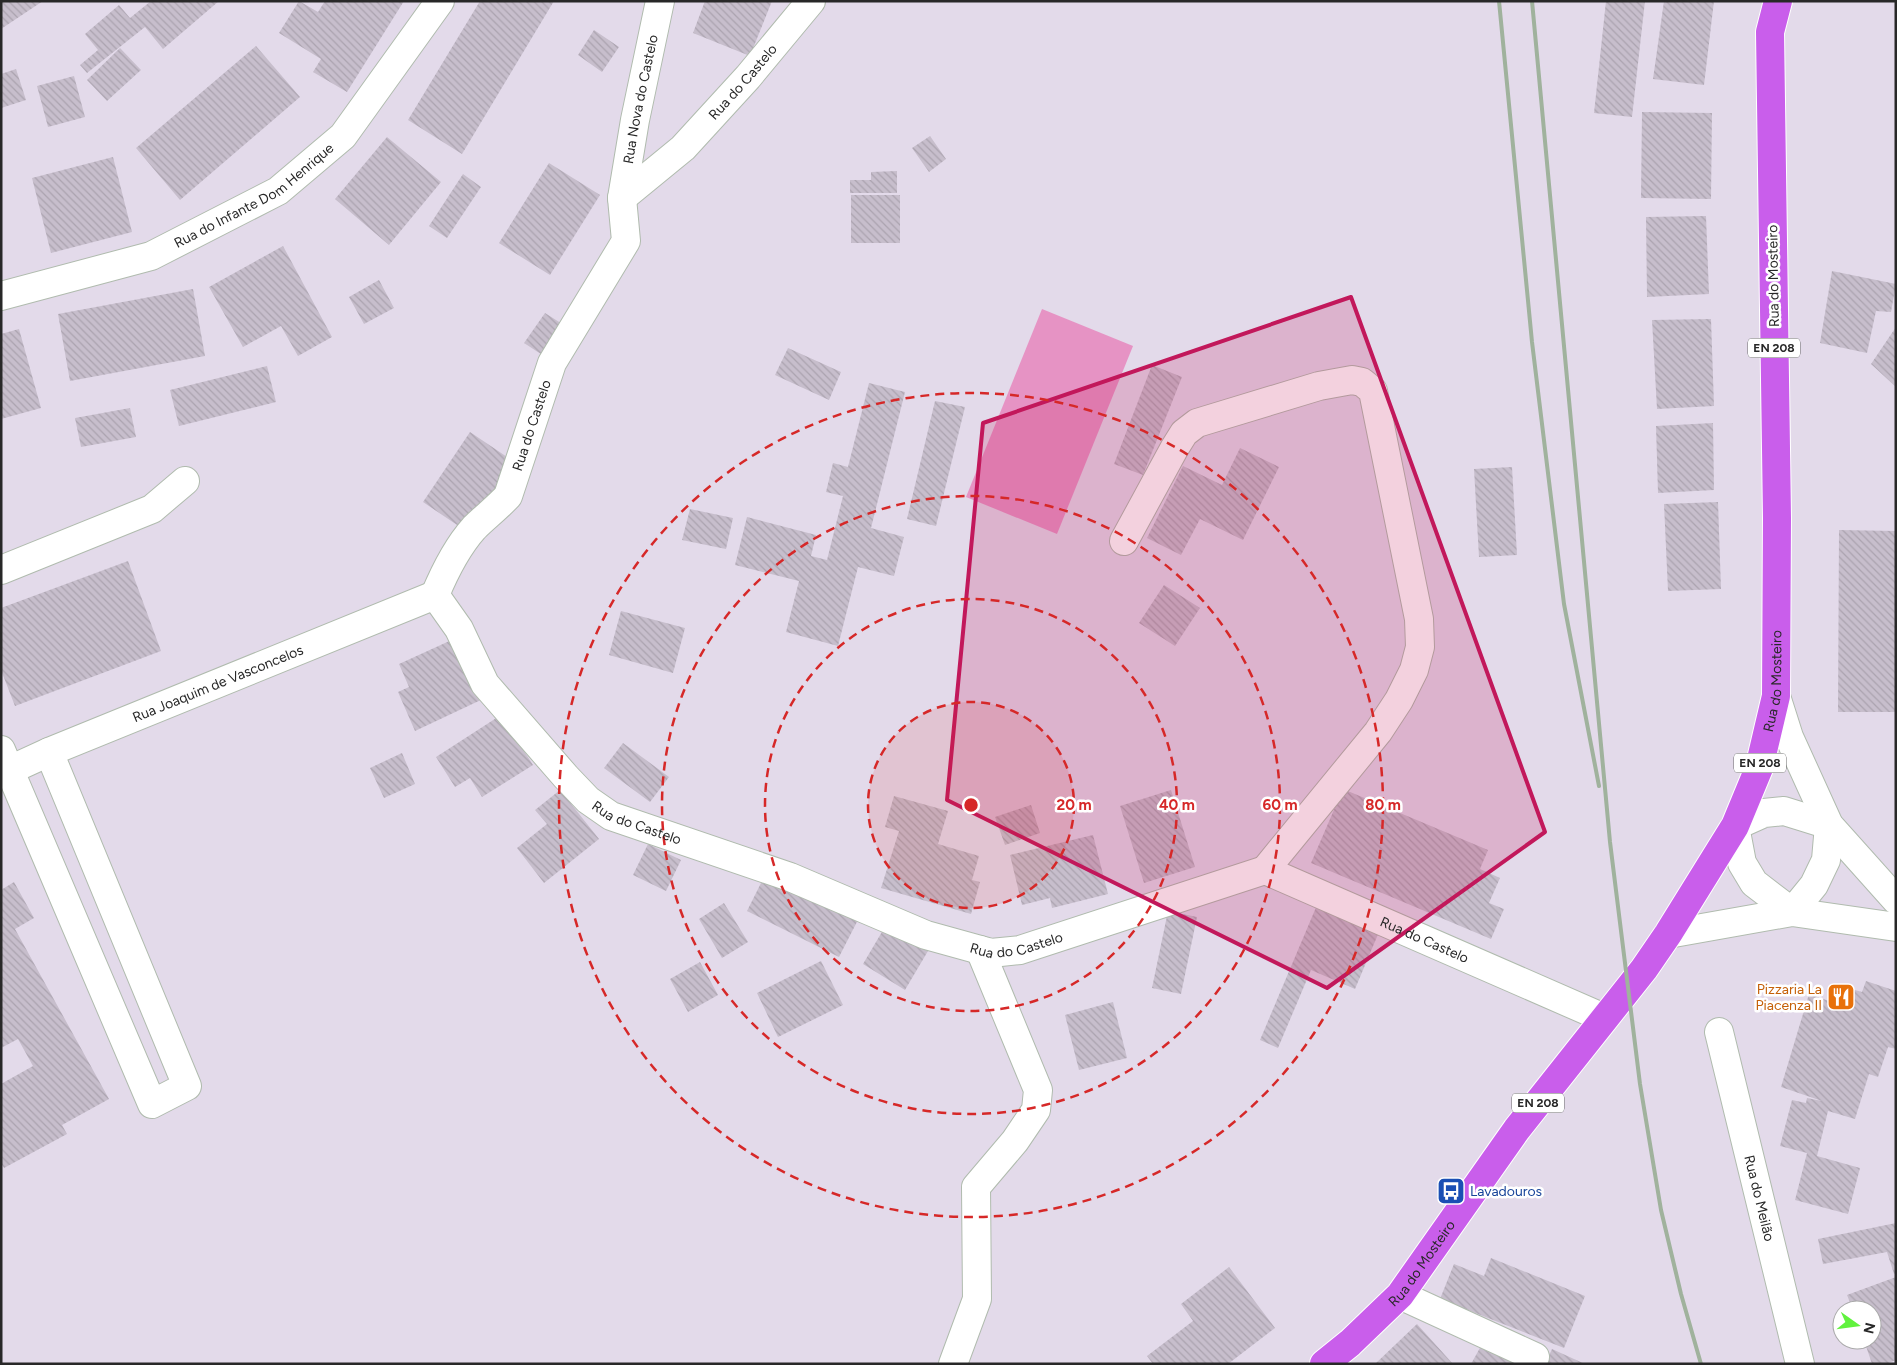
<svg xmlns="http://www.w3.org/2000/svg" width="1897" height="1365" font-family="Figtree,sans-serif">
  <defs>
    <pattern id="building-back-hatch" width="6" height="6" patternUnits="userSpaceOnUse" patternTransform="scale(1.25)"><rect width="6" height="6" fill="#c7becc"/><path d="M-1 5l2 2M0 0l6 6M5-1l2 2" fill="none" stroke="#aba3af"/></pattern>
  </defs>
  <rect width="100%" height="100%" fill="#e3daea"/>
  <!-- pitch -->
  <path fill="#e693c4" d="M1042,309l91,37 -76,188 -91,-37z"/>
  <!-- building -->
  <path fill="url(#building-back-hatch)" d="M1,1h42l-42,28z
    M151,1h68l-56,48 -18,-22 -58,46 -7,-8 18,-15 -13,-16 34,-29 11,13z
    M299,1l19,11 7,-11h79l-57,91 -34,-20 8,-13 -42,-26z
    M480,1h74l-92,153 -54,-34z
    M705,1h67l-22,55 -57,-23z
    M1606,1h39l-13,116 -38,-4z
    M1664,1h50l-10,84 -51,-6z
    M594,30l25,17 -17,25 -24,-17z
    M256,46l44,51 -120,103 -44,-52z
    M120,48l21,22 -34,31 -20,-21z
    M16,69l10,31 -25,8v-34z
    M74,76l11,41 -37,10 -11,-41z
    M1642,112l70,1 -1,86 -70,-1z
    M930,136l16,23 -17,13 -17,-24z
    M387,137l54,45 -52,63 -54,-46z
    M113,157l19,75 -81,21 -19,-75z
    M549,163l51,32 -50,80 -51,-32z
    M897,171v22h-47v-13h21v-8z
    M463,174l18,13 -34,51 -18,-12z
    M851,195h49v48h-49z
    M1706,216l3,78 -62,3 -1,-80z
    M283,246l49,91 -34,19 -17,-30 -38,21 -34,-60z
    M1832,271l64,13 -5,28 -15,-1 -9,42 -47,-10z
    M379,280l15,28 -30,16 -15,-27z
    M193,289l12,67 -135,25 -12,-67z
    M545,313l22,14 -20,31 -23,-15z
    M1711,319l3,87 -57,3 -5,-89z
    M1896,327v60l-25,-23z
    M19,329l22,79 -40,11v-85z
    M788,348l53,24 -12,28 -54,-25z
    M1152,365l30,12 -39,98 -29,-11z
    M267,366l9,36 -97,24 -9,-36z
    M869,383l36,9 -34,136 33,9 -10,39 -36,-9 -20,79 -52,-14 13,-51 -64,-16 12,-48 69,18 -5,21 16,4 16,-64 -17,-4 7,-29 15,4z
    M935,401l30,6 -29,119 -29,-7z
    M130,408l6,29 -55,10 -6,-29z
    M1713,423l1,67 -56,3 -2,-67z
    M470,432l46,31 -47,70 -46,-31z
    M1240,448l39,19 -36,73 -43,-21 -19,36 -34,-17 36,-72 39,19z
    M1512,467l5,88 -38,2 -5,-88z
    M1718,502l3,87 -53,2 -4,-87z
    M690,509l43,9 -7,31 -44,-9z
    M1839,530l57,1v181h-58z
    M128,561l33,90 -146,55 -14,-36v-62z
    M1164,585l36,23 -25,38 -36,-23z
    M621,611l64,17 -12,45 -64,-18z
    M456,638l27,61 -68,32 -17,-39 11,-5 -10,-23z
    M501,715l32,50 -51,32 -12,-19 -15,9 -19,-30z
    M623,743l46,34 -19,25 -46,-34z
    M402,753l13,31 -31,14 -14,-30z
    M1343,789l145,61 -8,19 20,9 -11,25 15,6 -13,30 -180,-76z
    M560,790l39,49 -55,44 -27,-35 30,-24 -12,-14z
    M1171,790l24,77 -51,16 -24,-77z
    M894,796l54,15 -10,33 41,12 -7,24 8,2 -9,32 -90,-26 18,-57 -14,-4z
    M1031,805l9,28 -35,12 -10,-28z
    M1093,835l15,59 -56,14 -2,-10 -28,7 -12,-50z
    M648,844l33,16 -15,31 -33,-16z
    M768,869l92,47 -21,41 -92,-46z
    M14,882l20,36 -19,11 94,170 -47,26 5,9 -63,34 -3,-5v-79l32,-18 -15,-27 -17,9v-158z
    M724,903l24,39 -26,16 -23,-39z
    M1317,905l62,27 -24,57 -44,-19 -33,78 -18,-8z
    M1168,911l29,6 -16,77 -29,-6z
    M886,925l42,26 -23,39 -42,-26z
    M821,961l22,44 -65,32 -21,-44z
    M700,962l18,33 -30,17 -18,-33z
    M1866,981l30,10v58l-8,-2 -10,30 -9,-3 -14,45 -27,-8 -11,45 43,12 -12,46 -53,-14 12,-47 -27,-7 12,-46 14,3 1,-5 15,3 -41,-14 28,-93 23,8 5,-17 25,7z
    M1113,1002l14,56 -48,12 -14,-55z
    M1896,1223v50l-2,1 -7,-22 -64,12 -5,-25z
    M1491,1258l94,38 -21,52 -124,-49 14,-35 30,12z
    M1229,1267l46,61 -47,36h-75l-6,-8 46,-35 -12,-17z
    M1896,1277v83l-10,4h-14l-8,-24h8v-30h-19l-6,-15z
    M1417,1324l36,40h-78z
    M1481,1346l34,18h-44z
    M1552,1349l33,15h-40z"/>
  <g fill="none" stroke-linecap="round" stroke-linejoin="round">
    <defs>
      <g id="minor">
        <path id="s1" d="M622,198l61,-50 65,-71 63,-76"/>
        <path id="s2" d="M1,296l150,-40 127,-65 65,-55 97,-135"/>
        <path d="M1124,541l50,-92 10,-16 13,-10 122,-37 33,-6 10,2 11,9 46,228 1,28 -6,23 -15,30 -21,32 -113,138"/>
        <path d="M1,570l151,-61 33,-28"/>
        <path id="s3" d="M435,595l24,34 26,55 81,93 22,23 23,16 179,61 136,58 65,18 29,-3 245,-80 339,148"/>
        <path id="s4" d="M435,595c10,-24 22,-48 39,-67 11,-11 23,-20 34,-32l44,-133 74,-122 -4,-43 13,-78 25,-119"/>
        <path d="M1776,696l13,41 40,88 67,75"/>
        <path d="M1,750l151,354 35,-18 -138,-334"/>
        <path id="s5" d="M1,774l48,-22 386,-157"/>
        <path d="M1784,811l45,14 -3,35 -12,25 -22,27 -38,-29 -12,-20 -7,-37 29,-13z"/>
        <path d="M1668,934l124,-22 104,15"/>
        <path id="s6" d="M1719,1032l81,332"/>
        <path d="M1400,1295l135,62"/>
        <path d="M953,1364l24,-65 -1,-112 39,-46 21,-31 2,-20 -58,-140"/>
      </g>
      <g id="major">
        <path id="s7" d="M1324,1364l26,-21 50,-48 117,-166 127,-160 24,-35 67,-108 24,-58 17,-72 1,-178 -7,-486 8,-31"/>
      </g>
    </defs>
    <!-- minor casing -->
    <use href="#minor" stroke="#b0bbae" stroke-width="30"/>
    <!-- major casing -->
    <use href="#major" stroke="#fff" stroke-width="30"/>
    <!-- minor -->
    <use href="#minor" stroke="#fff" stroke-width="28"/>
    <!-- major -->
    <use href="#major" stroke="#c95eeb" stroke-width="28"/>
    <!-- rail -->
    <path stroke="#a0b29d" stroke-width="4" d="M1499,1l33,341 32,262 35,182
      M1532,1l78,841 30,242 21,126 20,84 20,70"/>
  </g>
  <!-- marked area -->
  <path fill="#c2185b" fill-opacity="0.2" stroke="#c2185b" stroke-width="4" stroke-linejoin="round" d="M1351,297l194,535 -218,156 -380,-188 36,-377z"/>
  <!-- distance rings -->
  <circle cx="971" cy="805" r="103" fill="#d62828" fill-opacity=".12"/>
  <g fill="none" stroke="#d62828" stroke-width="2.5" stroke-dasharray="9 6">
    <circle cx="971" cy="805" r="103"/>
    <circle cx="971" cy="805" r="206"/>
    <circle cx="971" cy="805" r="309"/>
    <circle cx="971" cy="805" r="412"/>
  </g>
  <!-- icons -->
  <defs>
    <symbol id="restaurant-square" viewBox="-11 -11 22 22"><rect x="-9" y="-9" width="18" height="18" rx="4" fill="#e8710a" stroke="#fff"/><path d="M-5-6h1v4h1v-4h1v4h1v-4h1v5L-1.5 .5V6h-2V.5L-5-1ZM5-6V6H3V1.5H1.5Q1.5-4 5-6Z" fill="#fff"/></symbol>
    <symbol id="bus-square" viewBox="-11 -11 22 22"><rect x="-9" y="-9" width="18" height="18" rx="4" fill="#1a4fb4" stroke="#fff"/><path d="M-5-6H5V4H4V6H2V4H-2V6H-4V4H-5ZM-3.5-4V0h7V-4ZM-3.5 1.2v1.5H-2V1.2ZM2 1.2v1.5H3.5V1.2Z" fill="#fff"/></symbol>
  </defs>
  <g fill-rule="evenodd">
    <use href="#restaurant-square" x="1825" y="981" width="32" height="32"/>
    <use href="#bus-square" x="1435" y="1175" width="32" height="32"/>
  </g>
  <g text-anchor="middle" stroke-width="5" stroke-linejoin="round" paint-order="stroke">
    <!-- shield labels -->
    <g fill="#fff" stroke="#686868" stroke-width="1">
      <rect x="1748" y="338.5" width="52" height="19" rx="4"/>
      <rect x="1734" y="753.5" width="52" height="19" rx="4"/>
      <rect x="1512" y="1093.5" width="52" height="19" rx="4"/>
    </g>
    <g font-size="12" font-weight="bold" fill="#282828">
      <text x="1774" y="352">EN 208</text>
      <text x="1760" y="767">EN 208</text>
      <text x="1538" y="1107">EN 208</text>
    </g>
    <!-- street labels -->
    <g font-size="14" fill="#282828" stroke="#fff">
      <text dy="5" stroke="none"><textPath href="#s1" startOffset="168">Rua do Castelo</textPath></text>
      <text dy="5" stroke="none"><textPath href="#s4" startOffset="551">Rua Nova do Castelo</textPath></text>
      <text dy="5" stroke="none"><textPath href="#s2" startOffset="275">Rua do Infante Dom Henrique</textPath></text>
      <text transform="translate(1773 276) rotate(-91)" y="5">Rua do Mosteiro</text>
      <text dy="5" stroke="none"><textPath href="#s4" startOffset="199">Rua do Castelo</textPath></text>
      <text dy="5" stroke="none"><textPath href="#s7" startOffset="831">Rua do Mosteiro</textPath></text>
      <text dy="5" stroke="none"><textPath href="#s5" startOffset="235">Rua Joaquim de Vasconcelos</textPath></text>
      <text dy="5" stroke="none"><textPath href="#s3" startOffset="312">Rua do Castelo</textPath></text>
      <text dy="5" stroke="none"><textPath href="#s3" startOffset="716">Rua do Castelo</textPath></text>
      <text dy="5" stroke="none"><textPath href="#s3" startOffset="1151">Rua do Castelo</textPath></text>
      <text dy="5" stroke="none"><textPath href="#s6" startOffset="171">Rua do Meilão</textPath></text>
      <text dy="5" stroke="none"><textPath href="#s7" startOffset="141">Rua do Mosteiro</textPath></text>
    </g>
    <!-- food labels -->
    <g font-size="14" fill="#c56008" stroke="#fff" text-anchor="end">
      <text x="1822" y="994">Pizzaria La<tspan x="1822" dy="16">Piacenza II</tspan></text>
    </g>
    <!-- transit labels -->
    <g font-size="14" fill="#164399" stroke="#fff" text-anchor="start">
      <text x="1470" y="1196">Lavadouros</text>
    </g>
  </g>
  <circle cx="971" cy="805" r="8" fill="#d62828" stroke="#fff" stroke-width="2.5"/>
  <g font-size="15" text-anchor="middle" font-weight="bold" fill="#d62828" stroke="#fff" stroke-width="5" stroke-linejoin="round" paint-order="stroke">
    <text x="1074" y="810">20 m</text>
    <text x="1177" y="810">40 m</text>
    <text x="1280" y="810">60 m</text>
    <text x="1383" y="810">80 m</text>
  </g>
  <!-- border -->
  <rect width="1897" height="1365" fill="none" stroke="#282828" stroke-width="5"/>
  <!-- north arrow -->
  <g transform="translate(1857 1325) rotate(104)"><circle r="24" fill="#ffffff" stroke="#a9a9a9"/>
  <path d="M0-4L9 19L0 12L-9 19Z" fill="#61f23e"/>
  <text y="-8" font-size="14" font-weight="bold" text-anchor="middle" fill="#282828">N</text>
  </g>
</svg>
